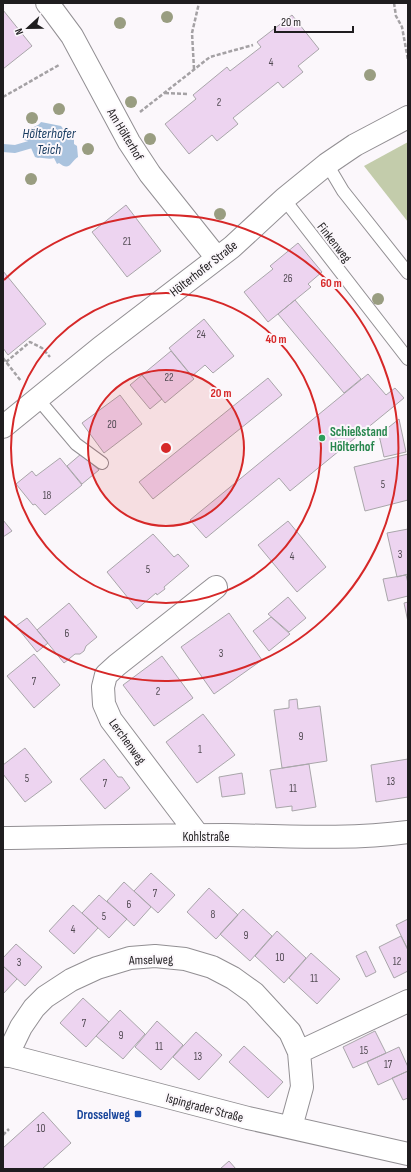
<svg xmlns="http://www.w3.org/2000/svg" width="411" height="1172" font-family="'Sofia Sans Condensed',sans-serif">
  <rect width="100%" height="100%" fill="#fbf7fb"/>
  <!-- green -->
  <path fill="#c3ccab" d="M408,142v80l-44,-56z"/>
  <!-- water -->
  <path fill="#aac3de" d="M41,122l20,4 3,4 3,-1 7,4v11l3,2 1,11c-7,4 -8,15 -19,6l-2,1 -3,-6c-6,2 -11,-1 -16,0l-3,-1 -7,-16 -4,-1c-2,-15 12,-10 17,-18z"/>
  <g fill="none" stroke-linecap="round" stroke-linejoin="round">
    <!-- stream -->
    <path stroke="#aac3de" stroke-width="8" d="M3,148l12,1 24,-7"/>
  </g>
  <!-- building -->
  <path fill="#edd4f0" stroke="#a9a6aa" d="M3,10l29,36 -29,23z
    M292,15l27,34 -21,17 5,6 -20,16 -5,-6 -45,36 5,6 -21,17 -5,-6 -23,19 -24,-30 31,-25 -3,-4 34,-28 3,4 31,-24 -4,-5z
    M126,205l35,46 -34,26 -35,-45z
    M298,243l24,29 -14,12 3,3 -43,35 -24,-30 29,-23 -3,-3z
    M3,271l43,53 -38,31 -5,-7z
    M295,300l66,79 -17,14 -66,-79z
    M204,319l30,37 -21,17 -8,-8 -13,11 -23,-28z
    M171,351l23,28 -29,24 -23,-28z
    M368,374l18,21 9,-7 9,10 -114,93 -11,-13 -73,60 -16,-18z
    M142,375l20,24 -12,10 -20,-24z
    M268,378l14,17 -129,104 -14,-17z
    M120,395l22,29 -38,29 -22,-30z
    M399,419l7,33 -22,5 -5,-22z
    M81,454l18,16 -17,14 -15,-18z
    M408,454v46l-43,11 -11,-44z
    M60,458l22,27 -37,30 -10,-11 -2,1 -17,-21 16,-13 4,5z
    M3,520l9,11 -9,6z
    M288,521l38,46 -29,25 -39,-47z
    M408,529v45l-11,3 -10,-44z
    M153,534l21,23 4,-3 11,12 -25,21 1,2 -8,6 -1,-2 -19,16 -30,-37z
    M406,575l2,8v13l-20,5 -5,-22z
    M288,597l18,21 -17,14 -21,-18z
    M408,602v20l-4,-19z
    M69,603l28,34 -11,9 -2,5 -4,3h-5l-11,9 -27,-33z
    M229,613l33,47 -48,34 -33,-47z
    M271,617l19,17 -21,17 -16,-20z
    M27,618l21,25 -11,9 -21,-26z
    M34,654l26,31 -26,23 -27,-32z
    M162,656l31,42 -39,28 -31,-41z
    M297,699l1,10 22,-3 7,55 -45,7 -8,-58 15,-2v-8z
    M203,714l32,41 -38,28 -31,-41z
    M25,748l27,34 -27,20 -22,-28v-9z
    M104,759l14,18h4l8,11 -25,21 -25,-30z
    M408,759v38l-32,5 -5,-37z
    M309,764l7,43 -24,4v-5l-16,2 -6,-38z
    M242,773l3,21 -23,3 -3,-20z
    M151,873l24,22 -17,18 -24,-22z
    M124,882l27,25 -17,19 -27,-25z
    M209,888l29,27 -22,24 -29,-27z
    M99,895l28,24 -18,19 -27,-25z
    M73,905l25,23 -24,26 -25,-23z
    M243,909l29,27 -22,25 -30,-27z
    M408,919v31l-12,-25z
    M277,931l29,27 -22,25 -29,-27z
    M401,936l7,14v21l-14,7 -15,-31z
    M16,944l26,23 -17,19 -22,-20v-8z
    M366,951l10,21 -10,5 -10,-21z
    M311,953l29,26 -23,25 -28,-26z
    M3,966l14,13 -14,15z
    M83,998l26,24 -23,25 -26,-24z
    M120,1010l25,24 -22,25 -27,-23z
    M157,1021l26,24 -22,25 -26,-23z
    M375,1031l11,22 -33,15 -10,-21z
    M196,1032l26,23 -23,25 -26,-23z
    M244,1046l39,36 -15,16 -39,-36z
    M399,1047l9,20v4l-30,14 -11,-23z
    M408,1071v27l-5,2 -11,-22z
    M43,1112l28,31 -29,26h-37l-2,-2v-19z
    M229,1161l7,8h-16z"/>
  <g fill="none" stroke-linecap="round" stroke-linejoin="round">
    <defs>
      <path id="lane" d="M327,164l16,27 65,82
        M284,199l124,160
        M38,399l38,45 26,19"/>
      <path id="street" d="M47,3l5,6 20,27 57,106 21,32 67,84
        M3,427l97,-79 132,-101 52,-48 43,-35 28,-19 53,-28
        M198,835l-87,-115 -7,-16 -1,-17 3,-12 11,-10 99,-78
        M3,838c75,-1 149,-3 224,-3 60,1 121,5 181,-3
        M299,1052l109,-51
        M3,1054l245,64 160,36
        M7,1056l14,-29 13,-19 11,-11 26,-17 26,-12 33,-10 25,-2 30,3 27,8 21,11 21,15 36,39 9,20 3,35 -11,40"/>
    </defs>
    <!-- lane casing -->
    <use href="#lane" stroke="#928f93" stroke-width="14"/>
    <!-- street casing -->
    <use href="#street" stroke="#928f93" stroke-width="24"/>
    <!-- path -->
    <path stroke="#a4a1a4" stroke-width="2.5" stroke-dasharray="4 2" stroke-linecap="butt" d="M394,3l2,13 6,11 6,33
      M194,69l-2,-36 7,-30
      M165,93l23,1
      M3,97l56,-32
      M140,112l70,-55 43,-12
      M3,358l18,23
      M6,362l24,-20 12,6 8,9
      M3,1135l6,-6"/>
    <!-- lane -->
    <use href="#lane" stroke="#fff" stroke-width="12"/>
    <!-- street -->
    <use href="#street" stroke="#fff" stroke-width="22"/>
  </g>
  <!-- trees -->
  <g fill="#999d81">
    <circle cx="167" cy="17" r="6"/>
    <circle cx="120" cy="23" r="6"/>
    <circle cx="370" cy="75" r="6"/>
    <circle cx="131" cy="102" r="6"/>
    <circle cx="59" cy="109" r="6"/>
    <circle cx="32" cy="118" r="6"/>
    <circle cx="150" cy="139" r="6"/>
    <circle cx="88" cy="149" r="6"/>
    <circle cx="31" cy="179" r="6"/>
    <circle cx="220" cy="214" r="6"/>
    <circle cx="378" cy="299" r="6"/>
  </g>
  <!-- distance rings -->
  <circle cx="166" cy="448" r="78" fill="#d62828" fill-opacity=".12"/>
  <g fill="none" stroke="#d62828" stroke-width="2">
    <circle cx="166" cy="448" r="78"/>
    <circle cx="166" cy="448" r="155"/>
    <path d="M4 280A233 233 0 1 1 4 616"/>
  </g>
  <!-- markers -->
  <circle fill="#2e9e5b" stroke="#fbf7fb" stroke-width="1.5" cx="322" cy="438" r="4"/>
  <rect fill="#1a4fb4" stroke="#fbf7fb" stroke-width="1.5" x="134" y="1110" width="8" height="8" rx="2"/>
  <g text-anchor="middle" stroke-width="4" stroke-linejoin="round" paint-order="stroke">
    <!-- number labels -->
    <g font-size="11" fill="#524b53">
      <text x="271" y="66">4</text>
      <text x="219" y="106">2</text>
      <text x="127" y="245">21</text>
      <text x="288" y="282">26</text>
      <text x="201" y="338">24</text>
      <text x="169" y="381">22</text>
      <text x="112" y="428">20</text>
      <text x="383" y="488">5</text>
      <text x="47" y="499">18</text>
      <text x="400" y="558">3</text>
      <text x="292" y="560">4</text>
      <text x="148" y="573">5</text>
      <text x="67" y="637">6</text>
      <text x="221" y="657">3</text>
      <text x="34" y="685">7</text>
      <text x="158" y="695">2</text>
      <text x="301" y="740">9</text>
      <text x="200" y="753">1</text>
      <text x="27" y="782">5</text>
      <text x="391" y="785">13</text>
      <text x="105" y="787">7</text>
      <text x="293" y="792">11</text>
      <text x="155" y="897">7</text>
      <text x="129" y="908">6</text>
      <text x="213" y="918">8</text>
      <text x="104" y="920">5</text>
      <text x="73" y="933">4</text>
      <text x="246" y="939">9</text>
      <text x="280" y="961">10</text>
      <text x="397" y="965">12</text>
      <text x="19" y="966">3</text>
      <text x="314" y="982">11</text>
      <text x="84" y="1027">7</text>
      <text x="121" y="1039">9</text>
      <text x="159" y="1050">11</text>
      <text x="364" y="1054">15</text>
      <text x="198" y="1060">13</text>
      <text x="388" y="1068">17</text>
      <text x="41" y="1132">10</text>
    </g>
    <!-- street labels -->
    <g font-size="13" fill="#1f1d1f" stroke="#fbf7fb">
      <text transform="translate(126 134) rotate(59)" y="5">Am Hölterhof</text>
      <text transform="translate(335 242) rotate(52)" y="5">Finkenweg</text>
      <text transform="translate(203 268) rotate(-38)" y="5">Hölterhofer Straße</text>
      <text transform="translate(128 741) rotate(54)" y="5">Lerchenweg</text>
      <text x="206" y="841">Kohlstraße</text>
      <text transform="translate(151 959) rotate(-1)" y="5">Amselweg</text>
      <text transform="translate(205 1107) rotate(15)" y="5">Ispingrader Straße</text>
    </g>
    <!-- leisure labels -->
    <g font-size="13" font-weight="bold" fill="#27864d" stroke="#fbf7fb" text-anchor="start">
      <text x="330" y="436">Schießstand<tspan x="330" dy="15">Hölterhof</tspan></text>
    </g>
    <!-- transit labels -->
    <g font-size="13" font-weight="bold" fill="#164399" stroke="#fbf7fb" text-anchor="end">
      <text x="130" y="1119">Drosselweg</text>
    </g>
    <!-- water labels -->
    <g font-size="14" font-style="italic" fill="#183c61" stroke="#fbf7fb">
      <text x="49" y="138">Hölterhofer<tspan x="49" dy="16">Teich</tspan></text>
    </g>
  </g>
  <circle cx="166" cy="448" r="6" fill="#d62828" stroke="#fbf7fb" stroke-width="2"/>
  <g font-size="12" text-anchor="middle" font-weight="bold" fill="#d62828" stroke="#fbf7fb" stroke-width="4" stroke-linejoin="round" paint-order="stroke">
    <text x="331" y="287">60 m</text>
    <text x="276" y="343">40 m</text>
    <text x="221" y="397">20 m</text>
  </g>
  <!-- border -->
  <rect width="411" height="1172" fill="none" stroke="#1f1d1f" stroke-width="8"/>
  <!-- north arrow -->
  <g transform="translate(28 28) rotate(248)" stroke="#fbf7fb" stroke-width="3" paint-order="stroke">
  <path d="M0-3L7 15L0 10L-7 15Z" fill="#1f1d1f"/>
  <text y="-6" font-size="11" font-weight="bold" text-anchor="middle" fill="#1f1d1f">N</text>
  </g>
  <!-- scale -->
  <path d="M275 26v6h78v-6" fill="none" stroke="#1f1d1f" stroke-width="2"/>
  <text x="281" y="26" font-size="12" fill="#1f1d1f" stroke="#fbf7fb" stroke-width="3" paint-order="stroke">20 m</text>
</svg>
